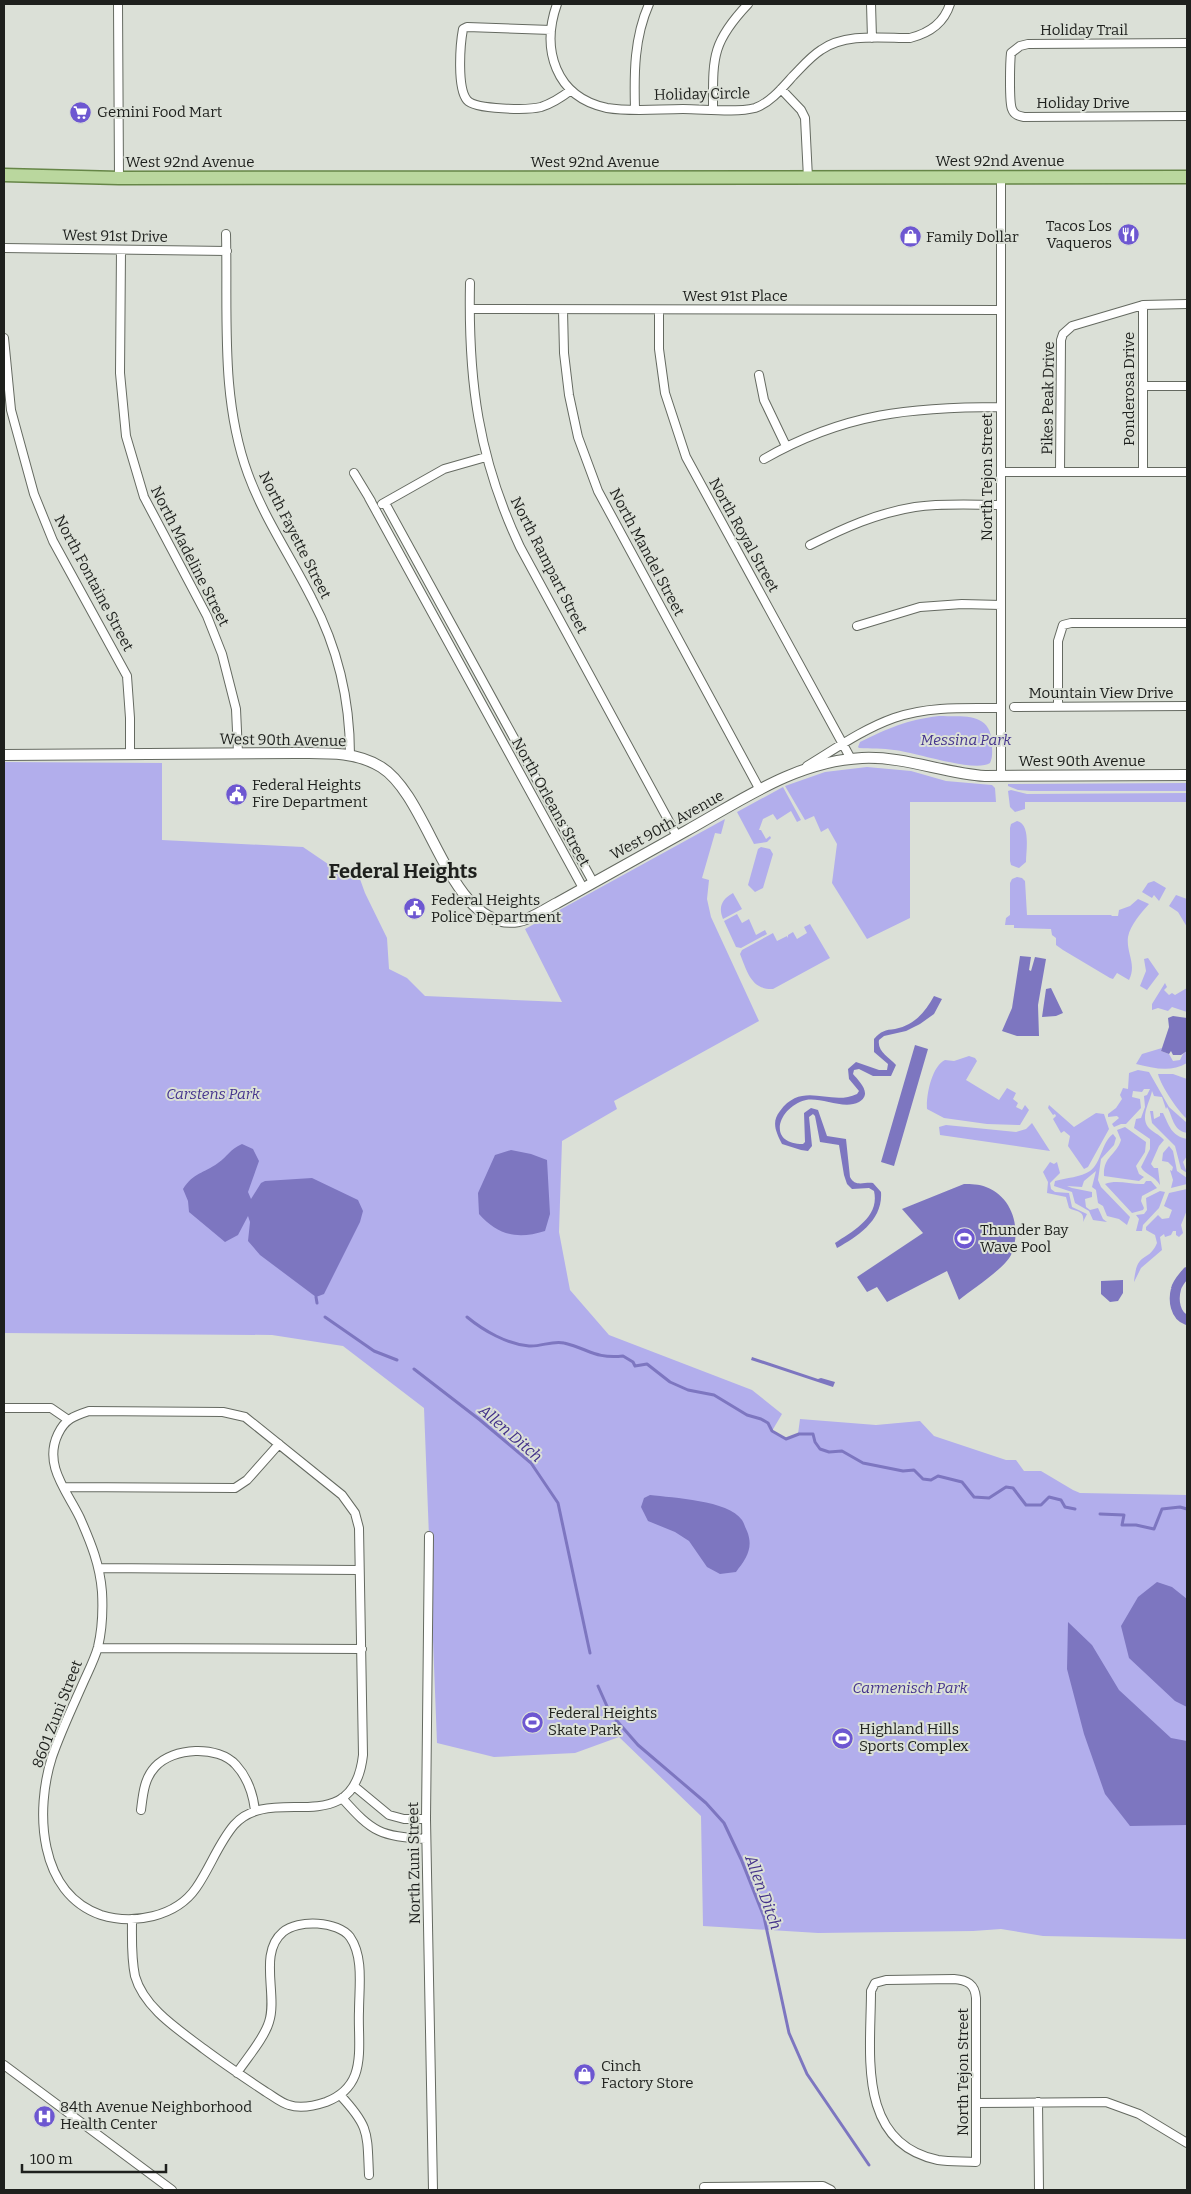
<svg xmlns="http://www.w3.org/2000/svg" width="1191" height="2194" font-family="Bitter,serif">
  <rect width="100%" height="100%" fill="#dbe0d7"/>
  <!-- green -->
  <path fill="#b2aeec" d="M939,716c24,1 52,-5 53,28 0,7 1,13 -2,19 -15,10 -75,-11 -96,-13 -11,-2 -23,-1 -35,-2l-1,-1 2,-5c29,-14 46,-22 79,-26z
    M4,762l158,1v77l141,7 25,17 28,4 9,25 22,45 2,31 18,9 18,18 137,6 -37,-73 200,-110 -4,15 -6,-1 -13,45 7,2 -2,19 4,18 48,104 -145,80 3,8 -55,32 -3,91 11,58 39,45 143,55 30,24 -10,17 13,8 13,-5 2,-15 76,6 44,-4 14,15 72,24h10l8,11h17l32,19 7,3 107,2v444l-144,-3 -42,-7 -28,2 -155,2 -115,-7 -2,-110 -82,-79 -44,16 -81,4 -57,-14 -13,-335 -81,-62 -71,-11 -268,-2z
    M867,767l44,4 35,10 46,4 3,3 1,14h-86v116l-43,21 -35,-56 5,-39 -9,-16 -7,4 -7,-16 -9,4 -20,-34 40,-14z
    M1187,783v8h-156l-13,-1 -10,-4v-2z
    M783,787l18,33 -4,2 -6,-11 -14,9 -4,-6 -10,5 -4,11h2l5,9 4,-3 1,2 -4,4 -13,2 -17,-32z
    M1011,790l16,4 160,-1v9h-162v7l-10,3 -5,-5 -2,-16z
    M1017,821c14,3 9,30 9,41l-7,6 -8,-3 -1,-4v-33l1,-4z
    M761,847l9,2 3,5 -10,34 -8,4 -7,-7 10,-36z
    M1017,877l5,1 3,3 2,34h84l1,1h6l1,-6 11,-4 8,-7 11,5c-7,8 -19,21 -21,33 -2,16 9,27 1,43l-12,-7 -4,6 -3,-1 -47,-28 -7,-5v-7l-4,-3 -1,-6 -37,-1v-3h-9l1,-7 4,-3v-32l2,-4z
    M1154,881l12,7 -7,13 -5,-6 -2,3 -10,-6 6,-9z
    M733,893l9,16 -19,10c-5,-12 -1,-20 10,-26z
    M1176,895l11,4v28l-9,-15 -9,-6z
    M737,914l5,9 7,-4 7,16 9,-5 2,4 -26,14 -5,-1 -12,-26z
    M810,924l20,34 -57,31c-22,1 -26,-18 -33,-35l2,-4 31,-17 4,8 10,-5 1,2v-3l5,-3 4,7 10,-6 -3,-6z
    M1148,958l11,16 -12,16 -7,-4 6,-15 -2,-12z
    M1165,983l2,4 -3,3 5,5 3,-2 3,2 12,-7v24l-15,-5 -4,4 -10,-3 -6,2v-6z
    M1162,1048l-1,3 8,3 4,7 7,-1 3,-6 4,-3v12c-17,10 -33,5 -51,1l6,-10z
    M969,1056l6,2 2,3 -11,19 33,20 8,-12 9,5 -3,6 5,4 -2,4 6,3 3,-5 4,5 -9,15 -33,-1 -43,-6 -17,-9c-1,-14 5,-43 18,-49l9,1z
    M1138,1070l11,2 20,35 18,16v10c-15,-3 -14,-17 -20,-26l-1,2 -4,-12 -8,-1 -2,-5c-2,11 -12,25 -4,36 4,5 11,7 16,13l-5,6 -8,18 3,4h4l2,17c-6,-10 -15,-10 -19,-18l9,-18v-10l-16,-11 2,-9 5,-1 4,-11 -1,-11 3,-1 3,-6h-6l-2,3 -9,-1 -1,6 8,2 1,9 -15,16h-5l-7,3 -2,-3 7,-6 -2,-2 -9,1v-3l8,-6 6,-9 -2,-4 3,-7 5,1 1,-16z
    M1158,1074h15l14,5v40c-9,-8 -26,-33 -29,-45z
    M1049,1105l25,22 22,-14 8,1 5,15 -21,38 -4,2 -16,-23 2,-10 -6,-5 -3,2 -8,-14 3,-3 -1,-2 -2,1 -5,-7z
    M1150,1111h3l1,8 6,-3v-3h3c6,12 8,23 24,26v17l-4,6 4,11 -6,-4 -6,-23 -23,-23z
    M1032,1123l18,28 -110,-16 -1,-8 7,-2 70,7 10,-3z
    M1125,1127l21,15 -1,10 -9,14 3,8 5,3 -5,4 -35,-5c-1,-20 12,-20 17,-36l-4,-10z
    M1113,1134l3,4 -2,7 -13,14 -3,21 3,7 29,30 -3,8 -8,-6 -12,-3 -4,-10 -5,-3 -2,-13 -4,-3 4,-16 -12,10 -2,6 -15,-1 5,2 20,4v5l-7,2 1,8 4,3 8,-2 5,11 4,3 -14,-2 -4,-9 -14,-8 -3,-11 -18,-6 1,-5c11,-3 26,-4 35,-10 12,-9 11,-28 23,-37z
    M1169,1146l4,5 4,20 10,7v6l-16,4 2,-8 -3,-10 2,1 1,-4 -5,-5 -6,-1 1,-8z
    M1050,1162l4,2 3,-2 3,11 -10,10 1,6 4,3 14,1 3,14 15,7 -4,8c2,-12 -7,-10 -14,-14l-3,-11 -19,-4 1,-11 -5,-10z
    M1146,1181h5l6,7 -15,8 -1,5 3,7 -1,2 -11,3 -27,-29c12,-5 27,1 39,0z
    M1187,1189v21l-6,15 2,8 -4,4 -3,-2v-4h-3l-2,4 -6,2 -1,-3 -4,3 2,13 -21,18 -7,14c3,-33 14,-18 23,-39l-2,-8 -9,-5v-3l12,-12 4,4 7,-1 3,-8 -8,-4 5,-13z
    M1160,1191l5,1 -6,16 -16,17 -1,6h-6l3,-12 -3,-4 8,-1 3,-4 -1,-12z"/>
  <!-- water -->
  <path fill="#7d76c0" d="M1020,956l11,1 -2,13 2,1 4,-14 11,2 -8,46 1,31h-22l-15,-5 10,-23z
    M1051,988l12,25 -7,3 -14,1 4,-28z
    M934,996l8,3 -8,15 -14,10 -14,7 -22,5 -5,4c-2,12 10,17 17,25l-5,11h-18l-14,-7 -5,1 -1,4c6,7 20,20 6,28 -15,8 -38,-5 -53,-2 -28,7 -40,44 -3,44l2,-2 -1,-29 7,-5 7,2 9,26 19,3 4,38c5,10 13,5 23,6l8,9c2,28 -23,44 -44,56l-2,-5c18,-12 45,-26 39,-52l-5,-3 -17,1 -5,-5 -3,-9 -5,-30 -19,-3 -5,-26 -2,-2 -4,3 3,29 -4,5 -7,-1 -19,-6c-6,-12 -11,-22 -2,-33 23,-31 50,-4 77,-17l2,-3 -10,-12 -1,-10 8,-7 23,8h8l1,-6 -14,-12v-13c7,-8 11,-9 21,-10 20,-4 30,-17 39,-33z
    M1173,1016l14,2v33l-6,4h-8l-2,-4 -2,3 -8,-3 8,-24 -1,-9z
    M915,1045l13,4 -34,117 -13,-4z
    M242,1144l11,5 6,12 -11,31 3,7 10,-16 4,-2 47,-3 46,22 5,11 -3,11 -36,72 -8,3 -56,-42 -12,-14 2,-19 -2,-6 -10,19 -13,7 -36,-30 -1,-11 -5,-12c11,-17 20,-15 35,-26 10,-7 11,-13 24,-19z
    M511,1150l20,4 16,6 3,54 -5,17c-28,9 -47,4 -66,-17l-1,-21 17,-38z
    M964,1184c7,0 15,0 22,3 27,10 36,43 25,68 -6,13 -40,35 -52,45l-12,-29 -60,31 -10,-15 -10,5 -10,-15 66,-44 -21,-24z
    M1123,1280v13l-5,8 -8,1 -9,-8v-13z
    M752,1357l66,22 3,-1 14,4 -2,5 -82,-27z
    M650,1495c23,3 78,5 92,25 2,3 3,7 5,11 7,17 -1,28 -11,41l-16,2 -13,-7 -18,-26 -14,-9 -27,-11 -7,-14 3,-9z
    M1157,1582l15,5 15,12v108l-12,-6 -46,-43 -8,-32 17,-29z
    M1068,1622l24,23 27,45 52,48 16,3v84l-57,1 -25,-32 -21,-60 -17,-65z"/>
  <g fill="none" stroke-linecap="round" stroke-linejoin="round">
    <!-- stream -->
    <path stroke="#7d76c0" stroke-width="3" d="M316,1297l1,6
      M325,1317l49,34 23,9
      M467,1317c17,14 40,27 62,29 12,1 24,-6 35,-3 25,6 31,16 59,13l10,6 2,4 12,-2 23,18 18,8 26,5 33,20 14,4 7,4 4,8 14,8 13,-5h14l2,8 5,7 9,3 13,-1 21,12 40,8 11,-1 9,9 8,1 7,-4 24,6 12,15 15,1 17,-11 7,1 13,17h15l8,-8 12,3 4,7 10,2
      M414,1369l66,51 51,43 27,40 32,150
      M1100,1514l24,1 -2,10h14l18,4 8,-20 18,-2 7,2
      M598,1686l12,27 28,32 68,58 18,20 17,36 23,58 25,116 18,41 62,91"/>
    <!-- canal -->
    <path stroke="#7d76c0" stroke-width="10" d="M1187,1272c-4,5 -10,11 -11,17 -3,11 -1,27 11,31"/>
    <defs>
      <path id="minor" d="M118,4l1,174
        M557,4c-16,45 -2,93 50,104 24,4 52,1 76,1 21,0 53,4 72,-1 15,-5 28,-21 38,-32 9,-9 17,-19 28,-26 24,-17 61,-12 89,-12 20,-5 34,-15 40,-34
        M871,4l1,34
        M551,30l-84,-3 -4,2c-3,16 -6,59 4,71 8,10 62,10 74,7 12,-4 21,-10 30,-17
        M1187,43l-159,1 -8,2 -9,7c-1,8 -2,49 1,56 2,6 7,7 12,8l163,-1
        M781,89l20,21 4,8 3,60
        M635,109c-1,-36 -1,-71 14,-105
        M713,109c0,-51 -2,-66 35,-105
        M1001,177v599
        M226,234c2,81 -6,164 22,240 16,44 43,83 64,125 26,49 38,100 38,156
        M4,248l223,3
        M121,250l-1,123 6,63 18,61 63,119 15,38 14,55 2,44
        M470,283c-2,97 8,175 50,264l157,289
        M470,309l531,1
        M563,310l1,43 5,42 9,42 20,54 162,299
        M659,310v39l6,44 21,64 165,302
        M4,338l7,72 23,84 19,47 74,135 3,42v36
        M759,375l5,25 22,46
        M1144,386h43
        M764,459c80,-46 148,-52 237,-52
        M1001,472h186
        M1060,472l1,-132 2,-6 9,-8 71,-21 44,-1
        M1143,472v-167
        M354,473l17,28
        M369,498l214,390
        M385,503l208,379
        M382,504l62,-35 42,-12
        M810,545c34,-17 67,-32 105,-38 29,-4 58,-2 86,-2
        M857,626l63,-19 42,-3 39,1
        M1058,706v-65l5,-16 8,-2h116
        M1014,707l173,-1
        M807,766c28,-17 56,-37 87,-48 34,-12 72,-10 107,-10
        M4,1408h47l16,11
        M89,1411l134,1 22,5 97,78 13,18 4,15 4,227c-10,88 -92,27 -129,70 -16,19 -24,43 -38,63 -20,29 -63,37 -95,27 -63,-22 -66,-105 -49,-158 9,-26 21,-51 32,-76 5,-11 11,-23 14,-34 4,-17 5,-37 4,-55 -2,-27 -11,-49 -22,-74 -13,-27 -37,-53 -22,-84 7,-15 16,-18 31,-23z
        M64,1487l171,1 12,-8 32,-36
        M429,1536l-3,283 7,371
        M100,1568l259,2
        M98,1648l264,1
        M354,1786l35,29 15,4h22
        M342,1798c31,35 38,38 84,41
        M141,1810c2,-16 3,-31 14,-43 18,-20 63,-22 81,-2 11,12 17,29 19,45
        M132,1919c0,19 -1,38 3,57 9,32 44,54 69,73 20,15 41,29 62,43 7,4 15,11 23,13 12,4 25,1 37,-3 13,-5 24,-14 29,-27 7,-19 3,-44 4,-64 0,-23 5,-54 -9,-74 -12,-16 -52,-18 -67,-5 -25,21 -5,63 -14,90 -5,17 -23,37 -32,51
        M954,1979c13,1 21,5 22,19v164c-12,-1 -25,0 -38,-2 -82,-17 -67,-107 -67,-169l4,-8 11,-3z
        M4,2065l168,125
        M340,2095c30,32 27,38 29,80
        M1038,2102l1,88
        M976,2103l130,-1 33,12 48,29
        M704,2187l119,-1 8,4"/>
      <path id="tertiary" d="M4,755l291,-2c30,0 60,-2 86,14 50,31 69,167 138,154 13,-2 26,-12 38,-18 43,-24 86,-48 129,-72 56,-31 110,-70 176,-73 42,-2 81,15 123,18l202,-1"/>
      <path id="primary" d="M4,175l115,3 1068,-1"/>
    </defs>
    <!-- minor casing -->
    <use href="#minor" stroke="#656a61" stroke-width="10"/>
    <!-- tertiary casing -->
    <use href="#tertiary" stroke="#656a61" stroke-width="12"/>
    <!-- primary casing -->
    <use href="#primary" stroke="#668647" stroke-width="15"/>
    <!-- minor -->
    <use href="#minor" stroke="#fff" stroke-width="8"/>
    <!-- tertiary -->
    <use href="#tertiary" stroke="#fff" stroke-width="10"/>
    <!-- primary -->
    <use href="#primary" stroke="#bad79e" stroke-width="12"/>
  </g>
  <!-- icons -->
  <defs>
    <symbol id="supermarket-disc" viewBox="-11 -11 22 22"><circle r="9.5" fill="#6d57d1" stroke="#dbe0d7"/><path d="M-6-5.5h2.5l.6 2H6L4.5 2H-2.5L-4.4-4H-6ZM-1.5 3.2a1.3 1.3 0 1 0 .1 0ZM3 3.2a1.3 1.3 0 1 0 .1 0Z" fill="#fff"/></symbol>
    <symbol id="restaurant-disc" viewBox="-11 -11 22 22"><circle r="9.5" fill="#6d57d1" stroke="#dbe0d7"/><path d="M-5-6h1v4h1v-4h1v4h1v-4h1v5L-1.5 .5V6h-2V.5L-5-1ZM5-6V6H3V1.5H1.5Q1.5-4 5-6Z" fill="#fff"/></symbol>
    <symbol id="shop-disc" viewBox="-11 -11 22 22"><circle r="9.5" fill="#6d57d1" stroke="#dbe0d7"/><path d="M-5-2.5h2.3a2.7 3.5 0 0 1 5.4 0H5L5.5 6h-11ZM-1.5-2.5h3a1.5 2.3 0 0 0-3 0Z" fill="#fff"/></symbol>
    <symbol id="civic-disc" viewBox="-11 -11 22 22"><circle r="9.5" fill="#6d57d1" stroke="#dbe0d7"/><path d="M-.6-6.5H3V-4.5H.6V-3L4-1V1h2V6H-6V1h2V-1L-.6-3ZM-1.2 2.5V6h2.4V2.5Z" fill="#fff"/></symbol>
    <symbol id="stadium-disc" viewBox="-11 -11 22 22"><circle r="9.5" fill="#6d57d1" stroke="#dbe0d7"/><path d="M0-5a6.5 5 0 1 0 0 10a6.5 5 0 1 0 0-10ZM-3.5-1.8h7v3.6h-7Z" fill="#fff"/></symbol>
    <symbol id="hospital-disc" viewBox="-11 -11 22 22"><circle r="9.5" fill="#6d57d1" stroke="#dbe0d7"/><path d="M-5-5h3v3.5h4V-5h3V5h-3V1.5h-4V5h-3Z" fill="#fff"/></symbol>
  </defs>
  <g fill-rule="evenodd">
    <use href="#supermarket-disc" x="68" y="100" width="25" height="25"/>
    <use href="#restaurant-disc" x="1116" y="222" width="25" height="25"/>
    <use href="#shop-disc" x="898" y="224" width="25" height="25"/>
    <use href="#civic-disc" x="224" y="782" width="25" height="25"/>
    <use href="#civic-disc" x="402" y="896" width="25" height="25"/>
    <use href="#stadium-disc" x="952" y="1226" width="25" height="25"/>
    <use href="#stadium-disc" x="520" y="1710" width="25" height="25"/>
    <use href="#stadium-disc" x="830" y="1726" width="25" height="25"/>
    <use href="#shop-disc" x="572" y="2062" width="25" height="25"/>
    <use href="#hospital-disc" x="32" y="2104" width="25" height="25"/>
  </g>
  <g text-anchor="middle" stroke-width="4" stroke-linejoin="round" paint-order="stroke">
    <!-- street labels -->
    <g font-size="15" fill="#1e201d" stroke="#dbe0d7">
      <text x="1084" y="35">Holiday Trail</text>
      <text transform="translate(702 94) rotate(-1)" y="5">Holiday Circle</text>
      <text x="1083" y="108">Holiday Drive</text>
      <text x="1000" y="166">West 92nd Avenue</text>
      <text x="190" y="167">West 92nd Avenue</text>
      <text x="595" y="167">West 92nd Avenue</text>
      <text transform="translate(115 236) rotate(1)" y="5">West 91st Drive</text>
      <text x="735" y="301">West 91st Place</text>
      <text transform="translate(1129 389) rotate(-90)" y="5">Ponderosa Drive</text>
      <text transform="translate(1048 398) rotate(-89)" y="5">Pikes Peak Drive</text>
      <text transform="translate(987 477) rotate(-90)" y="5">North Tejon Street</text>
      <text transform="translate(295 535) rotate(63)" y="5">North Fayette Street</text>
      <text transform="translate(744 535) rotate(61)" y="5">North Royal Street</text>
      <text transform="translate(647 552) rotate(62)" y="5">North Mandel Street</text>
      <text transform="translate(190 556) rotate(63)" y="5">North Madeline Street</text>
      <text transform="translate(549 565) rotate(63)" y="5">North Rampart Street</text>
      <text transform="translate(94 583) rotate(62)" y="5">North Fontaine Street</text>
      <text x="1101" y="698">Mountain View Drive</text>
      <text transform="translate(283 740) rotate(1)" y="5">West 90th Avenue</text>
      <text x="1082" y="766">West 90th Avenue</text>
      <text transform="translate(551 802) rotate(61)" y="5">North Orleans Street</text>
      <text transform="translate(667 825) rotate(-29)" y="5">West 90th Avenue</text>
      <text transform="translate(57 1714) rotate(-69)" y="5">8601 Zuni Street</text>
      <text transform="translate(414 1863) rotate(-91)" y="5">North Zuni Street</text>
      <text transform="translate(963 2072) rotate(-90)" y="5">North Tejon Street</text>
    </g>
    <!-- poi labels -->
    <g font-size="15" fill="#1e201d" stroke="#dbe0d7" text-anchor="start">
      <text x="97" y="117">Gemini Food Mart</text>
      <text x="1112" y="231" text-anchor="end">Tacos Los<tspan x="1112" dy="17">Vaqueros</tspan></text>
      <text x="926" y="242">Family Dollar</text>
      <text x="252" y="790">Federal Heights<tspan x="252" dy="17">Fire Department</tspan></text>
      <text x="431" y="905">Federal Heights<tspan x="431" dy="17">Police Department</tspan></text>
      <text x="980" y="1235">Thunder Bay<tspan x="980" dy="17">Wave Pool</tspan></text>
      <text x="548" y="1718">Federal Heights<tspan x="548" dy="17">Skate Park</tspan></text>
      <text x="859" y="1734">Highland Hills<tspan x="859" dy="17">Sports Complex</tspan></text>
      <text x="601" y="2071">Cinch<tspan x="601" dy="17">Factory Store</tspan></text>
      <text x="60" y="2112">84th Avenue Neighborhood<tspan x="60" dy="17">Health Center</tspan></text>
    </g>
    <!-- park labels -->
    <g font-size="15" font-style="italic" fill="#45348d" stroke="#dbe0d7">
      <text x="966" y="745">Messina Park</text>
      <text x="213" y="1099">Carstens Park</text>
      <text x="910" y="1693">Carmenisch Park</text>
    </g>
    <!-- water labels -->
    <g font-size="16" font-style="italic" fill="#423089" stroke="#dbe0d7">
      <text transform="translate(511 1433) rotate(41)" y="6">Allen Ditch</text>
      <text transform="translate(764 1892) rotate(70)" y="6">Allen Ditch</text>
    </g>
    <!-- district labels -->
    <g font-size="20" font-weight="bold" fill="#1e201d" stroke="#dbe0d7">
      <text x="403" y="878">Federal Heights</text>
    </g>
  </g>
  <!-- border -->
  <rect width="1191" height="2194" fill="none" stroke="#1e201d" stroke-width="10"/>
  <!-- scale -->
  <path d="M22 2164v8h144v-8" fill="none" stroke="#1e201d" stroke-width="2.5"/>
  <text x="30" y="2164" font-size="15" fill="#1e201d" stroke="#dbe0d7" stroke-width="4" paint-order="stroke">100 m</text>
</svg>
